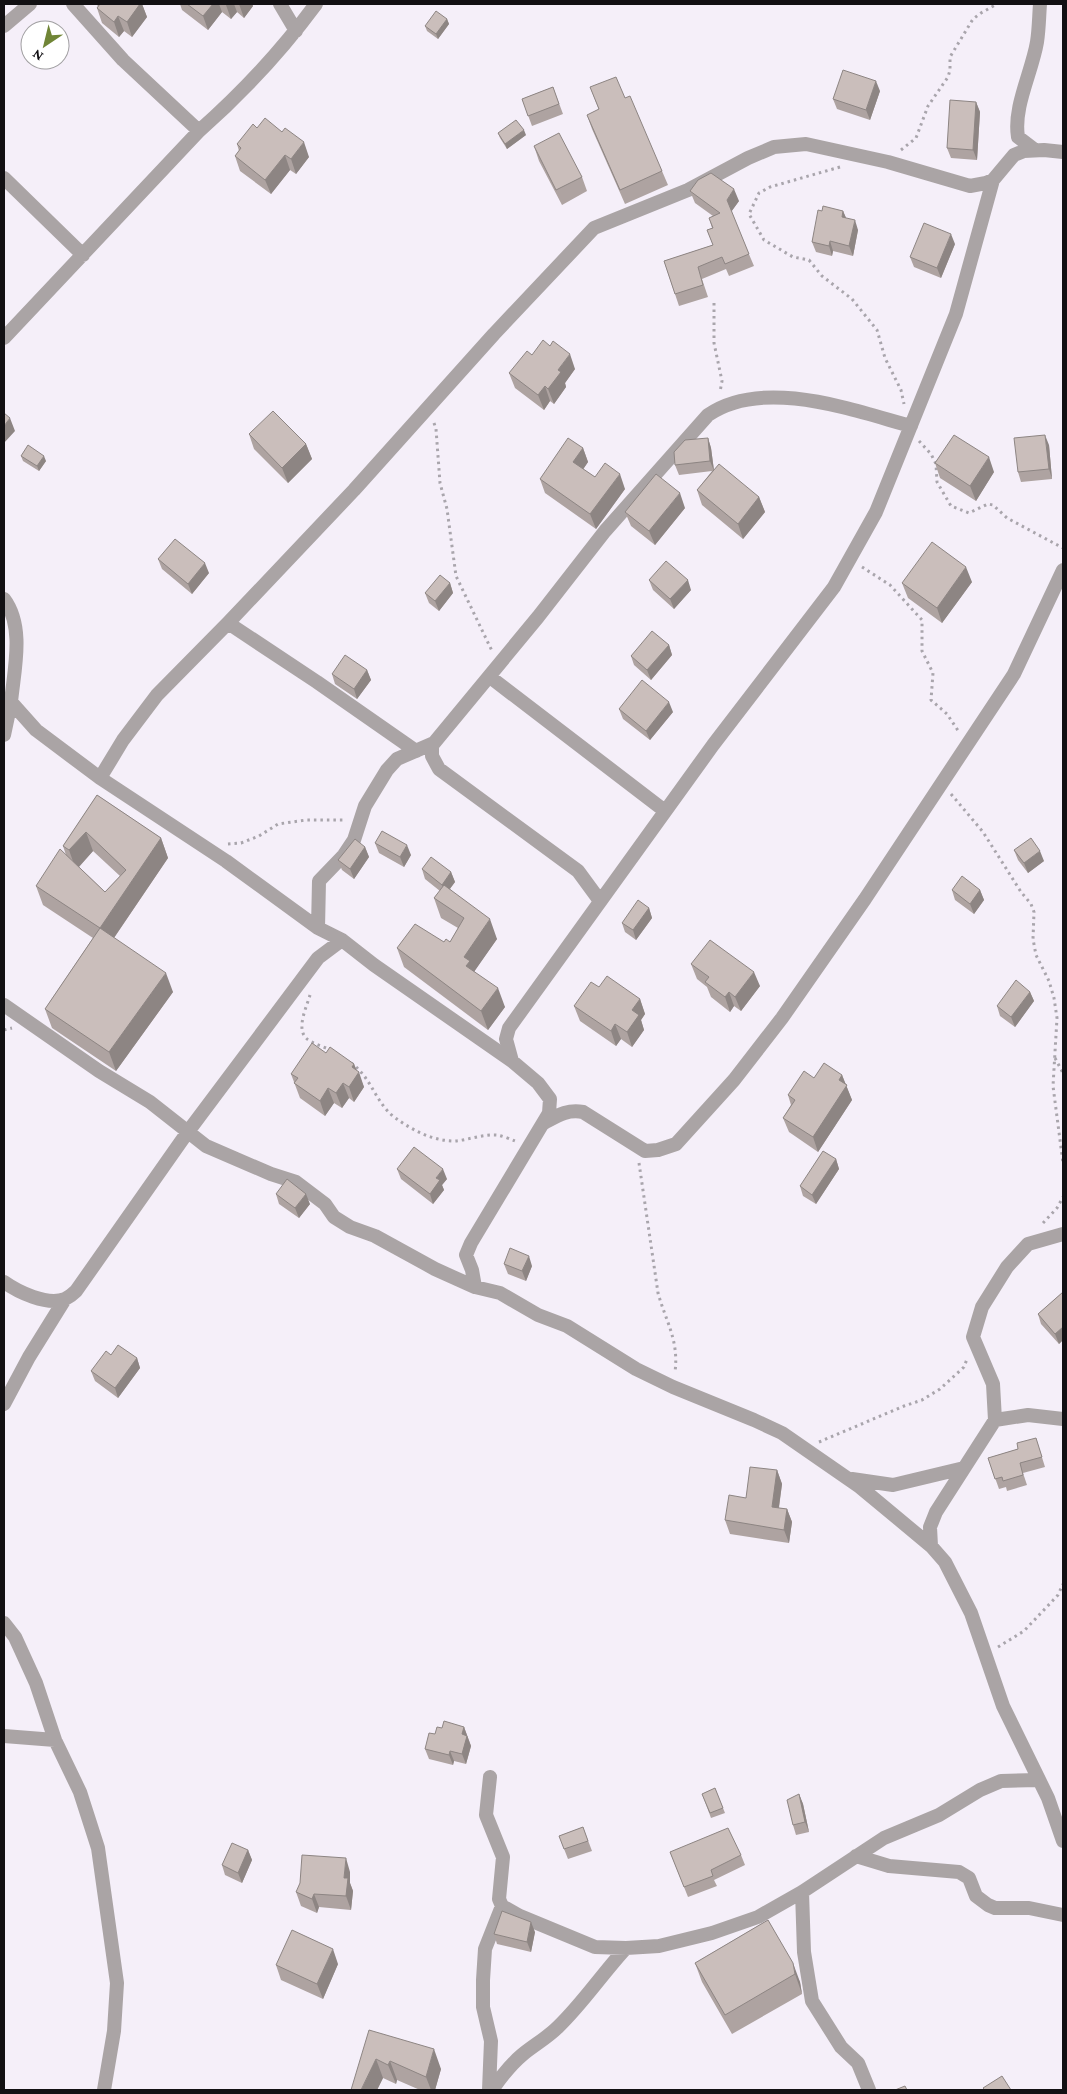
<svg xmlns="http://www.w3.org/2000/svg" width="1067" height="2094" font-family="'Crimson Pro',serif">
  <rect width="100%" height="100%" fill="#f5eff9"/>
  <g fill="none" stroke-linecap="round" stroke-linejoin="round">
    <!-- path -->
    <path stroke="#a9a5ac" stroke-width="3" stroke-dasharray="2.5 4" stroke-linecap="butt" d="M901,150l15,-12 12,-32 20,-29 2,-7v-13l23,-38 8,-6 16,-9
      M840,167l-70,20 -11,6 -10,21 15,26 29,17 16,3 13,16 30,23 25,31 8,28 16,32 3,14
      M714,303v40l8,38 -2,11
      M434,423l2,6 4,54 7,26 9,67 36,75
      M919,441l12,13 5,10 1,18 14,24 18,7 19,-9 5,1 14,13 56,30
      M862,567l28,18 32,35v31l11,22 -2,27 16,14 12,18
      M951,794l32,38 38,60 10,12 3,8 -1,27 3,16 13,26 5,17 3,20 -4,68 10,77
      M228,844l13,-1 18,-7 19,-12 28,-4h38
      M310,995c-3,11 -14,33 -4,43 5,5 18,9 25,12
      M4,1030l8,-2
      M1055,1058l8,15
      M351,1063c21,15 24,39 43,54 18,13 38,24 61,24 13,-1 28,-7 42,-6 6,1 13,4 18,6
      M639,1163l19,130c8,29 21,47 17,79
      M1043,1223l14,-15 6,-11
      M819,1442l85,-36 18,-6 18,-11 24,-22 3,-8
      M998,1647l26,-16 34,-36 5,-11"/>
    <!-- street -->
    <path stroke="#aaa4a5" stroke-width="14" d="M73,4l50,56 76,71
      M280,4l16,27
      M4,26l26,-22
      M1035,150l-17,-13c-5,-30 14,-65 19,-95 2,-13 2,-25 3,-38
      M4,178l79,77
      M4,338l195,-207c43,-38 83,-81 117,-127
      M4,599c21,28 10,71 7,103l25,28 64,48 126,83 92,67 24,12 32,25 138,96 26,22 12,16 -1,14 -78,130 -5,12 6,15 3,17 25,6 38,22 29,11 69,43 37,18 81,33 28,13 78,54 71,59 14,16 26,51 32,93 45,92 15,43
      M228,623l89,59 99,69
      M490,677l175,134
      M4,735l7,-33
      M432,744v12l7,13 139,102 22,30
      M100,778l23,-38 34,-45 71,-72 126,-133 140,-156 100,-106 94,-38 60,-32 26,-11 32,-3 82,18 82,24 16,-3 7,-3
      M318,928l1,-47 25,-26 10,-15 11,-34 22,-36 10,-11 37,-16 104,-126 67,-86 103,-116c55,-38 144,-5 203,11
      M4,1005l95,66 51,31 56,44 65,28 25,8 29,22 9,13 16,10 25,9 60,33 40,18
      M512,1061l-6,-22 3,-11 204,-283 121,-158 42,-75 80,-198 37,-134 21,-25 10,-4 20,-1 19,2
      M544,1123c13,-7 23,-14 39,-11l62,39 13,-1 18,-6 58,-64 48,-62 83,-119 149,-225 49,-104
      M4,1282c14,10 43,24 61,17 4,-2 8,-5 11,-8l111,-158 131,-175 24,-18
      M4,1404l25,-47 36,-58
      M995,1420l33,-5 35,4
      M852,1479l41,6 71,-17
      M931,1546l-1,-19 6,-15 59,-92 -2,-36 -20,-47 9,-30 25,-40 21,-23 35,-10
      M4,1623l11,14 21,46 19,57 25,52 18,56 19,135 -3,48 -10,59
      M4,1736l51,4
      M490,1777l-4,38 17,42 -4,42 3,7 18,10 75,31 31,1 33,-2 53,-13 46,-16 44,-25 82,-54 55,-23 41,-25 21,-9 38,-1
      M856,1856l33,10 70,6 10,6 7,18 12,9 7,3h34l34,7
      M802,1892l2,60 8,49 29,46 17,16 11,27
      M489,2090l2,-49 -8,-34v-27l2,-31 17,-43
      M492,2090c9,-13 18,-25 30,-35 12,-10 25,-17 36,-28 25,-24 44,-53 68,-79"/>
  </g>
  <!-- wall -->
  <path fill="#aea3a1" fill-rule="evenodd" d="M97,4h45l5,13 -15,20 -8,-6 -5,6 -17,-14 -5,-15 1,-1z
    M180,4h72l1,2 -9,12 -7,-6 -6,7 -9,-7 -14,18 -26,-20z
    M447,19l2,5 -11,15 -11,-8 -2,-5z
    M553,87l10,27 -31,12 -10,-27z
    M590,87l35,11 37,73 6,14 -43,19 -33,-75 -5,-14 12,-5z
    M880,91l-10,29 -33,-11 -4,-10z
    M976,102l4,10 -3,48 -26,-2 -4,-10z
    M257,128l52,29 -13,17 -6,-4 -19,24 -31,-23 -5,-15 4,-5 -2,-7z
    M498,133l28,2 -19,14 -7,-11z
    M534,146l48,31 5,14 -25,14 -23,-44z
    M690,191l49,10 -8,11 23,54 -25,10 -3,-7 -24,10 6,18 -29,9 -15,-45 49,-16 -6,-15 5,-2 -3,-10 4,-2 -18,-13z
    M822,211h21l3,7 12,12 -5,26 -20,-5 -1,5 -16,-4 -4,-10z
    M955,244l-14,34 -27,-11 -4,-10z
    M532,355l43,14 -10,14 1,4 -12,17 -4,-3 -6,9 -29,-22 -6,-15z
    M249,434l57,10 6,15 -24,24 -34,-34z
    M708,438l3,10 3,22 45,27 6,15 -22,27 -41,-34 -5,-15 15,-19 -33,4 -4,-10z
    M1049,445l3,34 -31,3 -3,-10z
    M583,448l5,14 -5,7 12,8 30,12 -29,40 -51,-36 -5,-14z
    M21,456l25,5 -7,10 -16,-10z
    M935,463l59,9 -18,29 -36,-23z
    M685,508l-30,37 -24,-19 -6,-14z
    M158,559l51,14 -17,21 -30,-25z
    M649,580l42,10 -17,19 -21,-19z
    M972,582l-30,41 -34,-25 -6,-15z
    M450,583l3,10 -14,18 -10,-8 -4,-10z
    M669,645l3,10 -21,25 -17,-15 -3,-9z
    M367,670l4,10 -14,19 -22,-15 -3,-10z
    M619,709l54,3 -23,28 -27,-21z
    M97,795l64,43 7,20 -54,80 59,54 -57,79 -64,-43 -7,-19 48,-71 -50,-33 -7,-19 30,-31 -3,-9zM93,851l27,25 -15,16 -26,-25z
    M375,843l36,12 -7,12 -25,-14z
    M365,847l4,10 -15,22 -12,-9 -4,-10z
    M1014,850l30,11 -16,12 -10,-13z
    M422,869l29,3 4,10 -5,7 47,50 -23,32 31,36 -17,23 -84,-63 -7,-19 53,-6 8,-14 -17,-10 -7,-20 6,-7 -15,-12z
    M952,890h28l4,10 -10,14 -19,-14z
    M649,908l3,10 -16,22 -11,-8 -3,-9z
    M691,964l69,22 -19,25 -7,-5 -4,6 -19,-15 -4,-10 -10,-8z
    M599,987l41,12 5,15 -4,6 3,10 -12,17 -11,-8 -5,7 -36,-25 -6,-15z
    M1030,992l4,9 -19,26 -15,-11 -3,-10z
    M326,1053l28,11 10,23 -10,15 -5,-4 -7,10 -8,-5 -9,13 -25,-18 -9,-24z
    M842,1075l10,25 -34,52 -29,-20 -6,-14 8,-13 -3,-10 26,-17z
    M836,1159l3,10 -23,35 -13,-8 -3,-10z
    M397,1169l50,10 -5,6 2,5 -11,14 -32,-25z
    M276,1194l34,10 -11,14 -20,-14z
    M504,1264l28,2 -6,15 -18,-7z
    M1063,1292v48l-4,4 -18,-20 -3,-10z
    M111,1355l26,3 3,10 -22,30 -23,-17 -4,-10z
    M1036,1438l9,29 -22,6 4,12 -20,6 -1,-4 -7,2 -11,-31 30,-9z
    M777,1470l5,14 -3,24 8,1 5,13 -3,21 -59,-9 -5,-14 21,-22z
    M464,1727l7,19 -5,18 -12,-3 -1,4 -24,-6 -4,-10 17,-21z
    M715,1788l10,25 -14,5 -9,-24z
    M799,1794l4,10 6,28 -13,3 -3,-10z
    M583,1827l9,24 -24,8 -9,-23z
    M248,1850l4,10 -10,23 -17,-8 -3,-10z
    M670,1852l71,3 4,10 -31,15 3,6 -29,11z
    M350,1872v11l3,8 -2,19 -32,-3 -2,6 -16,-7 -5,-14z
    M768,1920l32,62 2,12 -70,40 -30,-52 -7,-19z
    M535,1932l-4,20 -34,-8 -3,-10z
    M338,1964l-15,35 -42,-19 -5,-15z
    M369,2030l72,39 -6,21h-15l-23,-10 -1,4 -13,-6 -6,12z"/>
  <!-- shaded-wall -->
  <path fill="#8d8583" d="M135,4h7l5,13 -15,20 -5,-15z
    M213,4h6l3,8 -14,18 -5,-14z
    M227,4h7l3,8 -6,7 -5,-14z
    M239,4h13l1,2 -9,12z
    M118,16l6,15 -5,6 -5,-15z
    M447,19l2,5 -11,15 -2,-5z
    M876,81l4,10 -10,29 -4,-10z
    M976,102l4,10 -3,48 -4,-10z
    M524,130l2,5 -19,14 -2,-5z
    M304,142l5,15 -13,17 -5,-15z
    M285,155l5,15 -19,24 -6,-14z
    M734,189l5,12 -8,11 -4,-12z
    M843,211l4,9 -5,-3z
    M855,220l3,10 -5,26 -4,-10z
    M951,234l4,10 -14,34 -4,-10z
    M830,241l3,10 -1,5 -3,-10z
    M570,354l5,15 -10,14 1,4 -12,17 -6,-15 10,-19z
    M545,386l5,15 -6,9 -6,-15z
    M10,418l5,13 -11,12v-17z
    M1045,435l4,10 3,34 -3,-10z
    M708,438l3,10 3,23 -4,-10z
    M306,444l6,15 -24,24 -6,-15z
    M583,448l5,14 -10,15 -5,-15z
    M44,456l2,5 -7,10 -2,-5z
    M989,457l5,15 -18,29 -6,-15z
    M620,474l5,15 -29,40 -6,-15z
    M680,493l5,15 -30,37 -6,-14z
    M759,497l6,15 -22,27 -5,-15z
    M205,563l4,10 -17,21 -4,-10z
    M966,567l6,15 -30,41 -5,-15z
    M688,580l3,10 -17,19 -4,-10z
    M450,583l3,10 -14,18 -4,-10z
    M669,645l3,10 -21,25 -4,-10z
    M367,670l4,10 -14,19 -3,-10z
    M669,702l4,10 -23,28 -4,-9z
    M86,832l7,19 -17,19 -7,-20z
    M161,838l7,20 -61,90 -7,-20z
    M407,845l4,10 -7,12 -4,-10z
    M365,847l4,10 -15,22 -4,-10z
    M1040,851l4,10 -16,12 -4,-10z
    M451,872l4,10 -10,13 -3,-10z
    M980,890l4,10 -10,14 -4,-10z
    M649,908l3,10 -16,22 -3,-10z
    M490,919l7,20 -23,33 -1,13 -9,-28z
    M754,972l6,14 -19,25 -6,-14z
    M166,973l7,19 -57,79 -7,-19z
    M498,988l7,19 -17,23 -7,-19z
    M729,992l5,14 -4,6 -5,-15z
    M1030,992l4,9 -19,26 -4,-10z
    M640,999l5,15 -4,6 3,10 -12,17 -5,-15 5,-22z
    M615,1024l6,15 -5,7 -5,-15z
    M354,1064l4,10 1,-2 5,15 -10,15 -5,-15 3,-20z
    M842,1075l10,25 -34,52 -5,-15 26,-57z
    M343,1083l6,15 -7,10 -6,-15z
    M328,1088l6,15 -9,13 -5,-15z
    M836,1159l3,10 -23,35 -4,-9z
    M443,1169l4,10 -5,6 2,5 -11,14 -3,-10 6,-16z
    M306,1194l4,10 -11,14 -4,-10z
    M529,1256l3,10 -6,15 -4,-10z
    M1063,1327v13l-4,4 -4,-10z
    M137,1358l3,10 -22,30 -3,-10z
    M777,1470l5,14 -5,36 -5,-13z
    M787,1509l5,13 -3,21 -5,-13z
    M464,1727l7,19 -5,18 -4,-10v-20z
    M450,1751l4,10 -1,4 -4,-10z
    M799,1794l4,10 6,28 -4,-10z
    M248,1850l4,10 -10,23 -4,-10z
    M346,1858l4,14v11l3,8 -2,19 -5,-14 -2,-18z
    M314,1894l5,13 -2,6 -5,-14z
    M531,1922l4,10 -4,20 -4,-10z
    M333,1949l5,15 -15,35 -6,-15z
    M793,1963l7,19 2,12 -7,-20z
    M434,2049l7,20 -6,21h-4l-5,-13z
    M376,2059l7,19 -6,12h-16z
    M390,2061l7,19 -1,4 -8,-19z"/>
  <!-- building -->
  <path fill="#cabebb" stroke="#8d8583" d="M100,4h40l-13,18 -9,-6 -4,6 -17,-14z
    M187,4h26l-10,12z
    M436,11l11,8 -11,15 -11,-8z
    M843,70l33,11 -10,29 -33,-11z
    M616,77l9,21 5,-2 32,75 -42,19 -33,-75 12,-6 -9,-22z
    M553,87l6,17 -31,12 -6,-17z
    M950,100l26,2 -3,48 -26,-2z
    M265,118l17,14 3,-4 19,14 -13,17 -6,-4 -20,25 -30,-24 6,-8 -4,-4 16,-20 4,4z
    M516,120l8,10 -19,14 -7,-11z
    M559,133l23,44 -26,13 -22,-44z
    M711,173l23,16 -7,11 22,54 -24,10 -3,-7 -24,10 5,18 -28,9 -11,-33 49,-16 -6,-15 6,-2 -4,-10 11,-5 -30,-22 8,-11z
    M823,206l20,5 -1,6 13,3 -6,26 -19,-5 -1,5 -17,-4 6,-32 4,1z
    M924,223l27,11 -14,34 -27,-11z
    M543,340l7,6 3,-5 17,13 -12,16 3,2 -13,17 -3,-3 -7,9 -29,-22 18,-22 5,4z
    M273,411l33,33 -24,24 -33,-34z
    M4,413l6,5 -6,8z
    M954,435l35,22 -19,29 -35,-23z
    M1045,435l4,34 -31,3 -4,-34z
    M568,438l15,10 -10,14 22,15 10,-14 15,11 -30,40 -50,-35z
    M708,438l2,23 -35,4 -1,-13 11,-12z
    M28,445l16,11 -7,10 -16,-10z
    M719,464l40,33 -21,27 -41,-34z
    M656,474l24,19 -31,38 -24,-19z
    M175,539l30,24 -17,21 -30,-25z
    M932,542l34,25 -29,41 -35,-25z
    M666,561l22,19 -18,19 -21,-19z
    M440,575l10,8 -15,18 -10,-8z
    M652,631l17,14 -22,25 -16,-14z
    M345,655l22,15 -13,19 -22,-15z
    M642,680l27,22 -23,29 -27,-22z
    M97,795l64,43 -61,90 66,45 -57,79 -64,-43 55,-81 -64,-42 24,-37 45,43 21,-22 -40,-38 -17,18 -6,-4z
    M382,831l25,14 -7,12 -25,-14z
    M1031,838l9,13 -16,12 -10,-13z
    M355,839l10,8 -15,22 -12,-9z
    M431,857l20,15 -9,13 -20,-16z
    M962,876l18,14 -10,14 -18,-14z
    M444,885l46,34 -26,38 6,4 -4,5 32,22 -17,23 -84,-63 18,-24 29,18 2,-3 4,3 14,-24 -30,-20z
    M638,900l11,8 -16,22 -11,-7z
    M710,940l44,32 -19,25 -6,-5 -4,5 -20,-15 4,-5 -18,-13z
    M607,976l33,23 -8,11 7,5 -12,17 -12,-8 -4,7 -37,-25 17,-24 8,5z
    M1016,980l14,12 -19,25 -14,-11z
    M312,1043l14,10 4,-6 24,17 -2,3 7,5 -10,15 -6,-4 -7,10 -8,-5 -8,13 -26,-18 4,-5 -7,-4z
    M824,1063l18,12 -3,5 8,5 -34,52 -30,-19 12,-18 -7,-5 16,-24 10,7z
    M414,1147l29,22 -7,9 4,2 -10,14 -33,-25z
    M823,1151l13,8 -24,36 -12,-9z
    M287,1179l19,15 -11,14 -19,-14z
    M510,1248l19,8 -7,15 -18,-7z
    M1063,1292v35l-8,7 -17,-20z
    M118,1345l19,13 -22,30 -24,-17 15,-20 5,4z
    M1036,1438l6,19 -22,6 3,12 -20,6 -1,-4 -7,2 -7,-21 30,-9 -1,-6z
    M750,1467l27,3 -5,37 15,2 -3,21 -59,-10 4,-25 17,3z
    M444,1721l20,6 -2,7 5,2 -5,18 -12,-3 -1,4 -24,-6 4,-16 6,1 2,-7 5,1z
    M715,1788l8,20 -13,5 -8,-19z
    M799,1794l6,28 -12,3 -6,-25z
    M583,1827l5,14 -24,8 -5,-13z
    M728,1828l13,27 -30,15 2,6 -29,11 -14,-35z
    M232,1843l16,7 -10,23 -16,-8z
    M302,1855l44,3 -2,20h4l-2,18 -32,-2 -2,5 -16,-7 4,-9z
    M502,1911l29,11 -4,20 -33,-8z
    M768,1920l25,43 2,11 -70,41 -30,-52z
    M292,1930l41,19 -16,35 -41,-19z
    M369,2030l65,19 -8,28 -36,-16 -2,4 -12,-6 -15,31h-10z
    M1002,2076l9,14h-26l-2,-2z
    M905,2086l2,4h-12z"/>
  <!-- border -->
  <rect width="1067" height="2094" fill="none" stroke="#121013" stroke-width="10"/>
  <!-- north arrow -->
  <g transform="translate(45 45) rotate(215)"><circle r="24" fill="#ffffff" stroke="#a09fa1"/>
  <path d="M0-4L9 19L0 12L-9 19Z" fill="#708536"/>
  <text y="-8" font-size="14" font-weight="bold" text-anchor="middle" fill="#121013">N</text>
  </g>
</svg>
